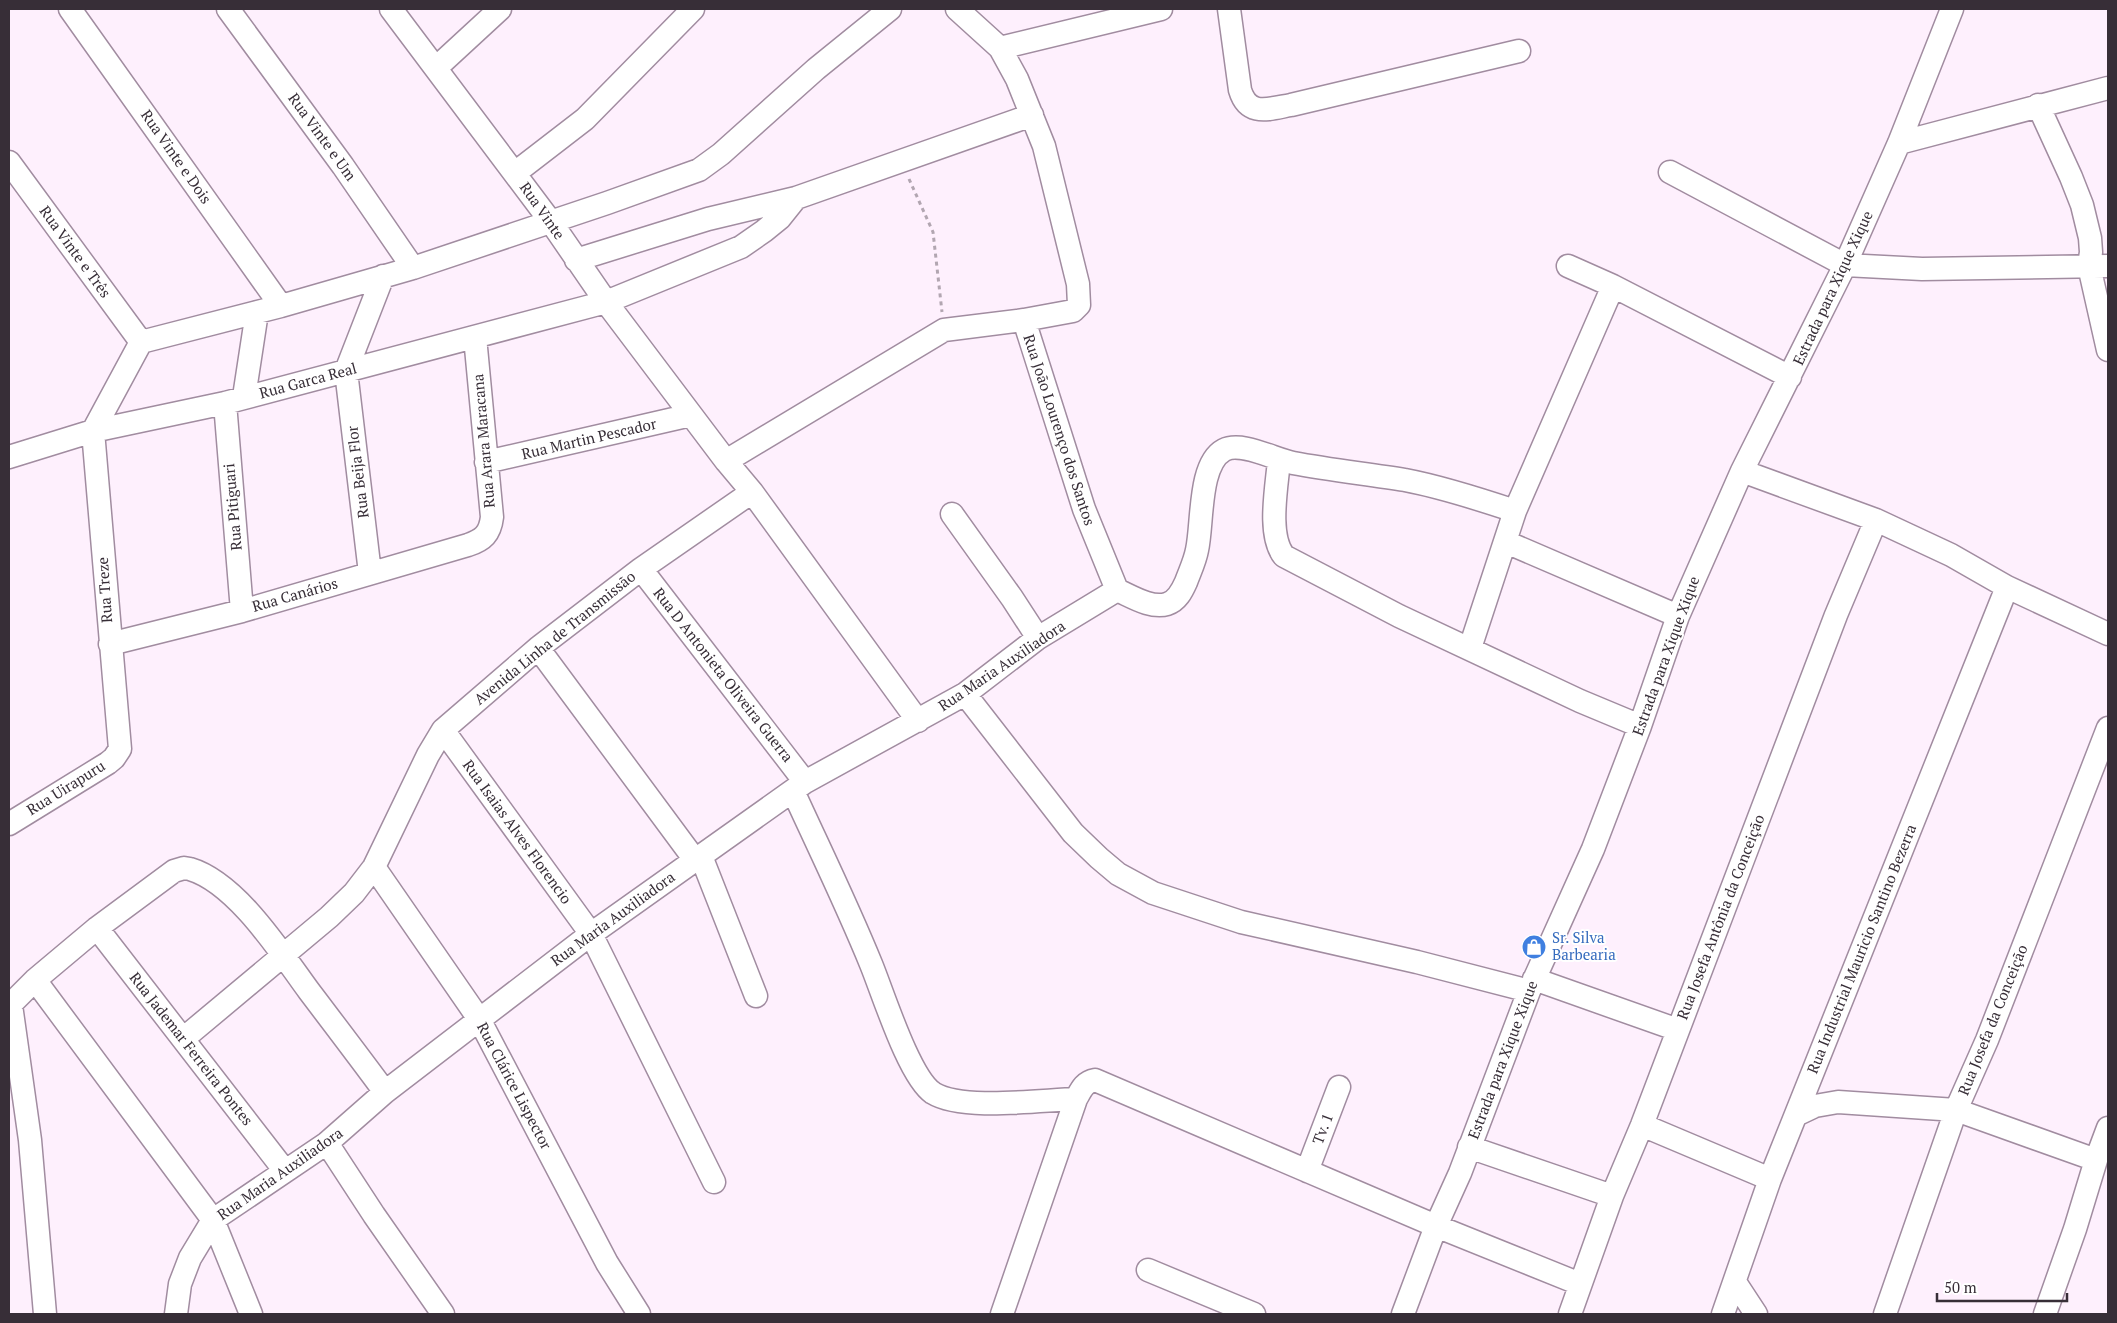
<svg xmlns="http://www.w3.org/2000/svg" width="2117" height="1323" font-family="'PT Serif',serif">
  <rect width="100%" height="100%" fill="#fef0fd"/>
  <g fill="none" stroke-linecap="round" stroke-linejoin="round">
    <defs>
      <path id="minor" d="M70,9l211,297
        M228,9l115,157 70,102
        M391,9l160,213 55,80 120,159 26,31 166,229
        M1229,9l11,81c8,27 28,19 51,15l228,-54
        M1000,48l161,-39
        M436,68l64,-59
        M2038,105l33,72 11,28 8,33 1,14 -2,14 19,84
        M1899,143l209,-55
        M9,162l132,180
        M1670,172l175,93 77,4 186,-3
        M515,173l70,-54 108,-110
        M576,260l132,-41 88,-21 236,-83
        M1568,266l45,20 177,91
        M1024,320l60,189 33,81
        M141,342l140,-36 132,-38 194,-65 92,-33 22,-16 95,-85 74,-60
        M244,397l13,-85
        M225,403l17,208
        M93,431l48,-89
        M9,457l84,-26 132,-28 381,-101 135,-55 23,-16 16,-13 16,-20
        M1279,460c-2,26 -12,75 5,96l115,60 181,85 60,25
        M726,461l218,-131 80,-10 49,-9 6,-6 -1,-21 -34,-138 -27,-67 -17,-31 -43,-39
        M486,462l205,-47
        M1742,471l134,49 75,35 56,32 101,47
        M952,514l60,84 26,40
        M1506,542l172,74
        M641,569l164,213
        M370,573l-24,-202 37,-95
        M1117,590c14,6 34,19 50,14 10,-3 15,-13 19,-22 4,-11 9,-21 11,-32 6,-26 1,-86 27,-100 17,-9 50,9 69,13 37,7 75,11 112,17 37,7 74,19 110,31
        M110,644l132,-33 226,-66c15,-5 22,-11 24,-28l-17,-180
        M538,648l157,212
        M1470,648l45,-137 98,-225
        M965,694l108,139 26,25 19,16 35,19 88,29 176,40 112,29
        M443,730l148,204 123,248
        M793,791c26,57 54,114 78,173 12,29 38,113 62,129 29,18 108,7 143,6
        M9,824l99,-61 6,-5 6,-9 -27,-318
        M701,856l55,140
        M374,867l105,152 128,244 32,51
        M97,928l188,243
        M1534,979l144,51
        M35,980l178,240 38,94
        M11,1005l19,135 15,174
        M9,1006l26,-26 62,-52 77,-57 10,-3 6,1c47,14 91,84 119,122 25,33 51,67 76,101
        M183,1039l146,-122 25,-24 20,-26 54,-112 15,-25 95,-82 103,-79 111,-77
        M1796,1115l19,-9 23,-4 118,8 140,50
        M1642,1125l128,54
        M327,1143l47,72 69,99
        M1469,1147l143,49
        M1307,1171l32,-84
        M1148,1270l106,44
        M1735,1282l21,32
        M176,1314l4,-30 10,-26 23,-38 114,-77 58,-51 206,-158 214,-152 160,-88 73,-56 79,-48
        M1002,1314l74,-215c5,-9 8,-17 19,-19l341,146 144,58
        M1403,1314l33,-88 24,-53 69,-182 64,-142 47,-123 38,-110 64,-145 103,-206 54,-122 53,-134
        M1570,1314l42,-118 30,-71 194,-510 40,-95
        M1723,1314l47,-135 237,-592
        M1885,1314l71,-204 31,-70 121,-312
        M2045,1314l30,-85 21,-69 12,-32"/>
    </defs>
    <!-- minor casing -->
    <use href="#minor" stroke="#a18ca0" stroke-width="25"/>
    <!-- path -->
    <path stroke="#b2a6b1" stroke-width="3" stroke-dasharray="4 4" stroke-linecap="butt" d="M909,179l24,53 9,80"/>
    <!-- minor -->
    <use href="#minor" stroke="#fff" stroke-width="22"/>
  </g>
  <!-- icons -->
  <defs>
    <symbol id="shop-disc" viewBox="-11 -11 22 22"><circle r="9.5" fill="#3f7fe0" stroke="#fff"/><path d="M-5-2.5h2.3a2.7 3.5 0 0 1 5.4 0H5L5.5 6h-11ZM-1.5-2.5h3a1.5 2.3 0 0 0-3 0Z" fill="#fff"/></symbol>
  </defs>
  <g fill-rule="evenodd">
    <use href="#shop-disc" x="1520" y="933" width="28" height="28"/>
  </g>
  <g text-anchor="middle" stroke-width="4" stroke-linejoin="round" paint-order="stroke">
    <!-- street labels -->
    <g font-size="15" fill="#372e37" stroke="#fff">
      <text transform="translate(322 137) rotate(54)" y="5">Rua Vinte e Um</text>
      <text transform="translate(176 157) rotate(55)" y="5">Rua Vinte e Dois</text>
      <text transform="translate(542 211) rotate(55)" y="5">Rua Vinte</text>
      <text transform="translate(75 252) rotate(54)" y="5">Rua Vinte e Três</text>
      <text transform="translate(1833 288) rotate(-65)" y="5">Estrada para Xique Xique</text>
      <text transform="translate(308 381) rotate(-15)" y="5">Rua Garca Real</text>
      <text transform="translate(1059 430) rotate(72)" y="5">Rua João Lourenço dos Santos</text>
      <text transform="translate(589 439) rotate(-13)" y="5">Rua Martin Pescador</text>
      <text transform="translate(484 441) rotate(-95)" y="5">Rua Arara Maracana</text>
      <text transform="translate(358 472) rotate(-97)" y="5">Rua Beija Flor</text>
      <text transform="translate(233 507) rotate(-95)" y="5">Rua Pitiguari</text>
      <text transform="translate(105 590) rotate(-94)" y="5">Rua Treze</text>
      <text transform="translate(295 595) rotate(-16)" y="5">Rua Canários</text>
      <text transform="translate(555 638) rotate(-39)" y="5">Avenida Linha de Transmissão</text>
      <text transform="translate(1666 656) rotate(-70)" y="5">Estrada para Xique Xique</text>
      <text transform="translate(1002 666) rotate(-34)" y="5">Rua Maria Auxiliadora</text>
      <text transform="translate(723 675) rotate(52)" y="5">Rua D Antonieta Oliveira Guerra</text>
      <text transform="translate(66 788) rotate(-32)" y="5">Rua Uirapuru</text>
      <text transform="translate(517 832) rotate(54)" y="5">Rua Isaias Alves Florencio</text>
      <text transform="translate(1721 917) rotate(-69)" y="5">Rua Josefa Antônia da Conceição</text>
      <text transform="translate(613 919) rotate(-36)" y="5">Rua Maria Auxiliadora</text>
      <text transform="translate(1862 949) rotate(-68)" y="5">Rua Industrial Mauricio Santino Bezerra</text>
      <text transform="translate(1993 1020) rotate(-68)" y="5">Rua Josefa da Conceição</text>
      <text transform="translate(191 1049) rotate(52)" y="5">Rua Jademar Ferreira Pontes</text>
      <text transform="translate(1503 1060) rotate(-69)" y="5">Estrada para Xique Xique</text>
      <text transform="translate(514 1086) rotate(62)" y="5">Rua Clárice Lispector</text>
      <text transform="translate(1323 1129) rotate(-69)" y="5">Tv. 1</text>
      <text transform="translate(280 1174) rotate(-35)" y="5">Rua Maria Auxiliadora</text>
    </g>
    <!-- shop labels -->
    <g font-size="15" fill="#366cbe" stroke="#fff" text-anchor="start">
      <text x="1552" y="943">Sr. Silva<tspan x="1552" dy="17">Barbearia</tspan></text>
    </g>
  </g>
  <!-- border -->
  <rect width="2117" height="1323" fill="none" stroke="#372e37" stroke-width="20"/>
  <!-- scale -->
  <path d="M1937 1293v8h130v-8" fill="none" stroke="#372e37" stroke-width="2.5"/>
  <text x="1944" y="1293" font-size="15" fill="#372e37" stroke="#ffffff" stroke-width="4" paint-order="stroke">50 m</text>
</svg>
